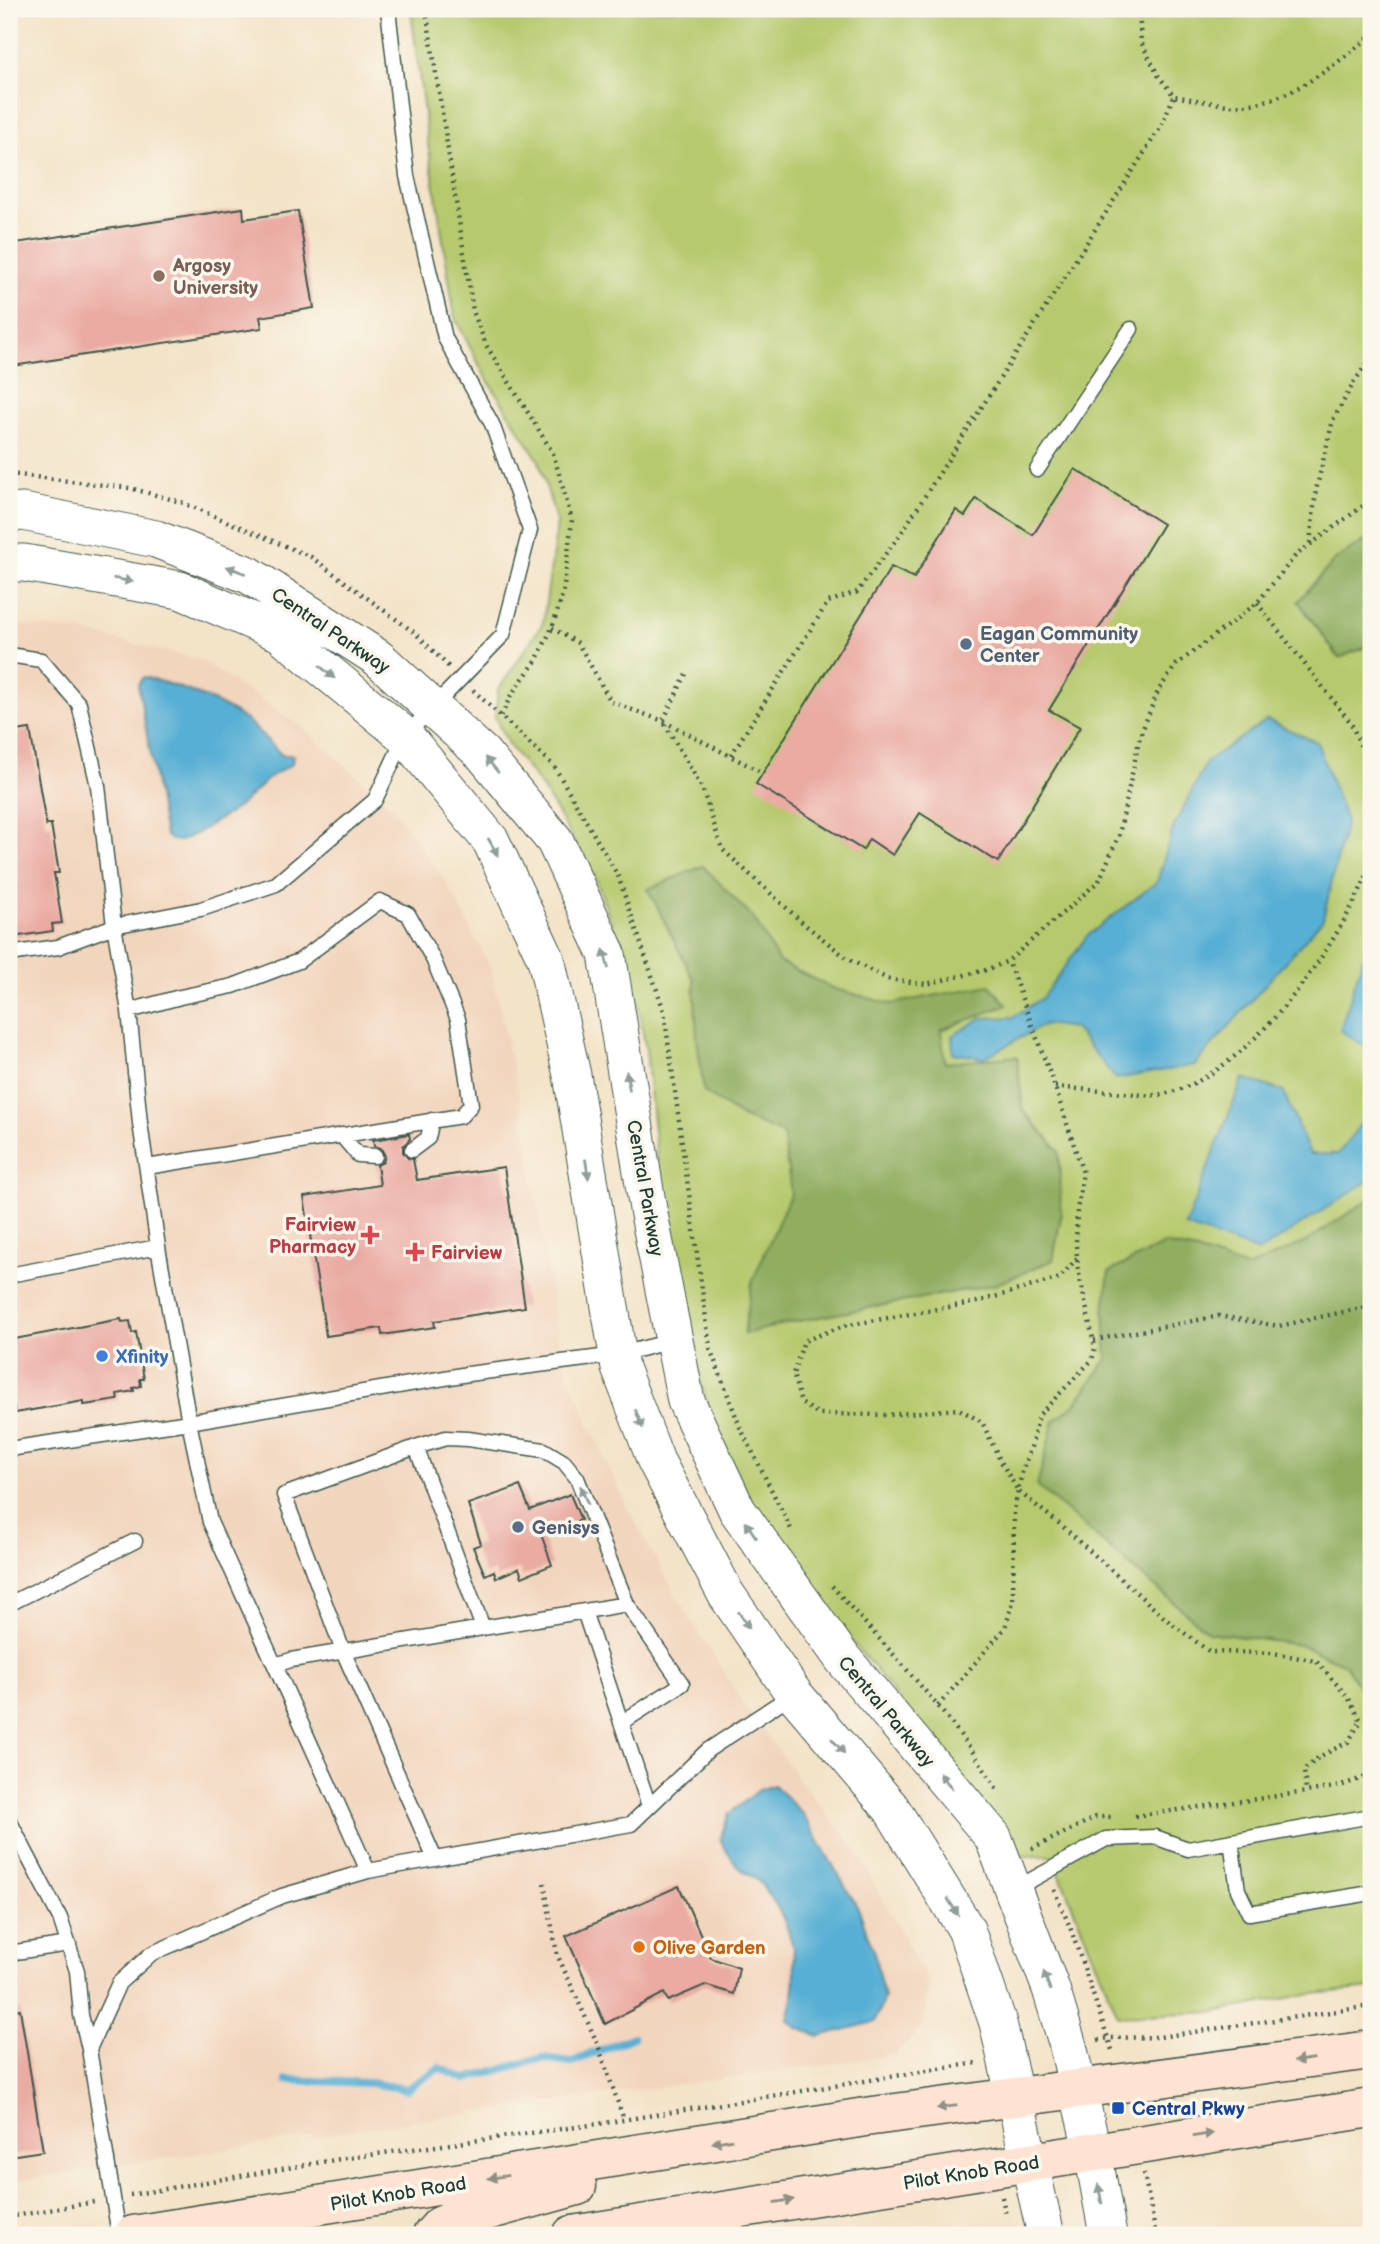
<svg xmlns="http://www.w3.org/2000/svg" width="1380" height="2244" font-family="'Balsamiq Sans',sans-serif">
  <rect width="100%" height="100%" fill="#fbf7ec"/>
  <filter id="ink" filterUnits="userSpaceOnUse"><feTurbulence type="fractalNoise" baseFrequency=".0143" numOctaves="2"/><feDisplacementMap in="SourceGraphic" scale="14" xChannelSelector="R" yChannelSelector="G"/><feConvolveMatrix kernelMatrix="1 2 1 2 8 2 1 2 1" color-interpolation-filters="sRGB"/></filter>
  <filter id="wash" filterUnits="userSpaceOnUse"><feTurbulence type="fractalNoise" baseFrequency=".00686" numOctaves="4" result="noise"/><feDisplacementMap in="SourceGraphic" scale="28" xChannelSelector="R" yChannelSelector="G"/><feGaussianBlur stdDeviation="1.57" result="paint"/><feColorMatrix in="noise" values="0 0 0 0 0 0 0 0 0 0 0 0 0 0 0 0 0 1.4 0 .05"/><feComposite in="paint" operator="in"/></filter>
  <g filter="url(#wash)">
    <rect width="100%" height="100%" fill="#f3e3c7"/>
    <!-- built -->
    <path fill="#f2d5bd" d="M9,624l67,6 125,30 100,66 91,81 54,75 45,86 28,128 40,243 10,40 58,128 50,90 62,100 68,93 46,55 76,138 -7,44 -27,28 -448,61 -438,66z"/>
    <!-- green -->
    <path fill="#b6c96d" stroke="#6a8350" stroke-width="2" d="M411,9h960v1979l-68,7 -89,17 -96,4 -66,-160h-33l-140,-182 -95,-115 -56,-99 -40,-111 -28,-158 -14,-141 -10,-56 -40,-115 -54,-92 -34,-43 -13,-27 3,-27 45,-67 14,-99 -18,-63 -55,-87 -29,-56 -28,-181z"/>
    <!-- forest -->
    <path fill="#90ad60" stroke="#58754a" stroke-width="2" d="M1371,537v108l-32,13 -41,-57 37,-41z
      M703,866l51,53 25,43 53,26 58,16 100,-19 17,20 -66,25 4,33 72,-7 6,54 36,41 2,65 -8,44 -56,24 -209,39 -44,11 8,-52 39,-89 -8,-59 -41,-17 -38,-25 -7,-52 -3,-60 -46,-91z
      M1371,1198v511l-26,-45 -45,-19 -92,-13 -171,-146 17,-65 21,-17 32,-45 -3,-48 5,-39 55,-28 33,7 50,17 58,-26z"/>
    <!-- water -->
    <path fill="#57afd4" stroke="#3b7684" stroke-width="2" d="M144,677c36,9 71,22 102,43 13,10 24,24 36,35h11l-1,9 -22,13 -33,31 -40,25 -17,8 -9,-1 -6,-5 -2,-10 -25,-141z
      M1267,720l50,22 29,79 -23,98 -128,146 -79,14 -42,-51 -29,-4 -61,34 -31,-5 -1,-17 29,-18 32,-1 29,-19 45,-62 70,-54 16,-54 34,-67z
      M1371,933v130l-1,-13 -30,-20z
      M1243,1078l40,13 27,63h28l33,-44v69l-112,73 -74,-26z
      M774,1785l29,29 56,96 15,43 10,45 -9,24 -56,14 -22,-8 -9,-8c14,-53 8,-95 -28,-137 -5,-6 -12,-8 -18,-13 -10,-9 -15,-19 -22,-31l9,-25 30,-24z"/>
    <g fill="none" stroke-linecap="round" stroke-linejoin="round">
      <!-- stream -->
      <path stroke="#57afd4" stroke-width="8" d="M287,2080l83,3 37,6 32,-21 27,11 76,-21 30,4 61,-25"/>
    </g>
    <g id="blocks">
      <!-- building -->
      <path fill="#eaaba3" d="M243,208l1,11 54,-8 16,97 -54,9 2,11 -250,38v-10h-3v-112z
        M1075,469l88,55 -114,186 31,17 -82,135 -78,-49 -27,42 -24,-16 -6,11 -107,-66 135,-217 23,11 42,-68 9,6 11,-17 57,36z
        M30,729l16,96 5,-1 8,49h-5l8,50 -10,1 1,7 -41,6 -1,-6h-2v-199z
        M409,1134l1,5 -7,7v6l5,6 5,1 4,21 87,-13 21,140 -91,14 1,6 -53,8 -1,-7 -55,8 -22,-139 76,-12 -3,-20 6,-3 2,-6 -4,-8 -7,-2 -1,-6z
        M121,1319l1,3 8,-1 2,12 4,-1 8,47h-4l1,7 -8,2 1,3 -17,3 1,6 -34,5v-4l-69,12 -1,-7 -5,1v-67z
        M520,1486l10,24 40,-16 11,26 -40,14 11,31 -30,12 -3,-9 -23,10 -2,-7 -9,4 -12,-28 8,-3 -13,-40z
        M679,1886l32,72 28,10 -5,26 -29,-9 -37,16 -4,-8 -59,31 -39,-88z
        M20,2009l23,142 -34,5v-146z"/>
    </g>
  </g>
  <g filter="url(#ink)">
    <use href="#blocks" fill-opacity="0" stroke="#3f564a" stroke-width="2"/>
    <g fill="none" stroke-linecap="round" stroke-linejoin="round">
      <defs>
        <path id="service" d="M1037,470l94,-141
          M9,655l32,5 38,44 19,82 16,140 87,-17 75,-25 99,-84 30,-64 98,-101 27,-105 -38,-106 -47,-86 -38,-162 -19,-167
          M9,954l49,-7 56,-21 15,85 11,112 18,124 31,175 279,-48 149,-19 55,-14
          M129,1011l51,-14 53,-11 66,-25 81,-60 28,13 25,45 25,60 13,86 -10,11 -314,51
          M341,1135l17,20 17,1
          M412,1150l16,-12 4,-18
          M9,1275l149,-28
          M416,1447l30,-9 22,1 76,11 20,12 13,16 50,126
          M9,1449l180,-27 21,100 158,349 263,-47 77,-74 85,-56
          M9,1604l126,-63
          M584,1611l65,195
          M275,1665l16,-5 336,-56 55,80 -61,39
          M9,1820l51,98 17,53 4,44 8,34 30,186
          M1231,1841l7,49 11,23 122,-20
          M435,1859l-92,-208 -59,-156 132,-48 67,181
          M1013,1890l93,-51 49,-2 33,12 183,-33
          M9,1953l60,-9
          M89,2049l30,-66 32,-29 131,-58 86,-25"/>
        <path id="tertiary" d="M9,513l14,-1 133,27 93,36 129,83 105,96 72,87 52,113 41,255 38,192 51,109 106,149 150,178 58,152 17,57 25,107 15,82
          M9,563h15l156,27 100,43 125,103 86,105 55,118 26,116 48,293 36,93 70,133 68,100 97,114 75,121 32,94 48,212"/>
        <path id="secondary" d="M133,2235l732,-118 506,-67
          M432,2235l8,-9 14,-6 123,-34
          M572,2235l799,-127"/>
      </defs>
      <!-- service casing -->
      <use href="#service" stroke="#3f564a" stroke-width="17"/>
      <!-- tertiary casing -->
      <use href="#tertiary" stroke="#3f564a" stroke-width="39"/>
      <!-- secondary casing -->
      <use href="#secondary" stroke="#3f564a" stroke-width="41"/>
      <!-- path -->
      <path stroke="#3f564a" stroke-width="4.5" stroke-dasharray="2 5" stroke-linecap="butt" d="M426,9l47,302 13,34 67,108 19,67 -9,74 -11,34 -16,33 -25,34 -10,21
        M1139,9l2,33 17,33 16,21c18,3 36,7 54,9 54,4 104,-38 143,-69
        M9,474l121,14 51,14 130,55 104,76 34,34
        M1310,543l6,-53 17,-70 20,-36 18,-27
        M1257,603l94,120 20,48
        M552,628l26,15 33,59 52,19 100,52
        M686,674l-23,47 39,67 20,61 82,75 44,35 40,20 38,5 60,-14 22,-9 91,-80 20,-46 21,-99 18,-45 18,-26 81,-62 39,-48 75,-55
        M473,690l81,76 64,110 46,135 46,337 30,79 52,104
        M731,755l97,-153 29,-10 45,-60 258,-404 14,-32
        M1055,1087c23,2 46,4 69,6 11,1 22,3 32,2 88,-10 186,-154 215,-230
        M1077,1258l-17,20 -83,24 -134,24 -39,15 -11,33 8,29 18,11 67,1 73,-6 23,13 18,38 18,31 43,34 106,95 43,32 63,1 43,8 32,36 13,24 -13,21 -29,15 -15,13 2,22
        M1094,1340l125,-24 60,10 92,-20
        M832,1586c58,66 121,129 166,205
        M938,1706l67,-78 8,-26 1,-92 8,-38 9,-25 8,-32 53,-55 3,-12 -17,-79 -2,-24 1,-35 6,-37 -28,-86 -47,-126
        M1135,1816l171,-24 34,-6 31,-11
        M1032,1849l64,-32h16
        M544,1883l13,71 41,91 26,75
        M1054,1890l16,37 43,126
        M1098,2040l11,-2 50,-1 212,-31
        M1144,2173l12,62
        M130,2195l210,-36 258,-35 378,-61
        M1002,2197l4,19
        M9,2217l85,-15"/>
      <!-- service -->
      <use href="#service" stroke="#fff" stroke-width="14"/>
      <!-- tertiary -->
      <use href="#tertiary" stroke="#fff" stroke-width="37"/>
      <!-- secondary -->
      <use href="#secondary" stroke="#fee3d2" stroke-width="38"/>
    </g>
    <!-- one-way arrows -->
    <defs><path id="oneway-solid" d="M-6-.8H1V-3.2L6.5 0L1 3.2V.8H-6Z" transform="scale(1.75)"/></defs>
    <g fill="#8f9e9a">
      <use href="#oneway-solid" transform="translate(236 570) rotate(-159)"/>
      <use href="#oneway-solid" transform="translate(123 580) rotate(10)"/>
      <use href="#oneway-solid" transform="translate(327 672) rotate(40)"/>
      <use href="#oneway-solid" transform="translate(492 765) rotate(-130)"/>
      <use href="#oneway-solid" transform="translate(493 847) rotate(61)"/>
      <use href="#oneway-solid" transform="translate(606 959) rotate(-105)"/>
      <use href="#oneway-solid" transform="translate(628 1081) rotate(-99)"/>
      <use href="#oneway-solid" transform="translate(587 1169) rotate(81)"/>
      <use href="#oneway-solid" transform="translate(639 1419) rotate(69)"/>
      <use href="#oneway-solid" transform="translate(584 1495) rotate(-112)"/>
      <use href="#oneway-solid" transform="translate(751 1530) rotate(-125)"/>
      <use href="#oneway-solid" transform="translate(744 1620) rotate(56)"/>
      <use href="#oneway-solid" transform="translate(838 1746) rotate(49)"/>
      <use href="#oneway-solid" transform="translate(946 1781) rotate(-130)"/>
      <use href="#oneway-solid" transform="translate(953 1907) rotate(58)"/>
      <use href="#oneway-solid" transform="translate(1047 1981) rotate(-110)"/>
      <use href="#oneway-solid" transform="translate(1100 2194) rotate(-101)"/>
    </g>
    <g fill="#8e9083">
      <use href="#oneway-solid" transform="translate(1304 2060) rotate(172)"/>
      <use href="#oneway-solid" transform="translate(947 2107) rotate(173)"/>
      <use href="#oneway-solid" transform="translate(1203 2135) rotate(-9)"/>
      <use href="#oneway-solid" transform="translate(722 2141) rotate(170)"/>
      <use href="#oneway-solid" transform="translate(498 2177) rotate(171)"/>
      <use href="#oneway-solid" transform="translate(784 2201) rotate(-9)"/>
    </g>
  </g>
  <!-- markers -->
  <circle fill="#8d6e63" stroke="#fbf7ec" stroke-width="2.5" cx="159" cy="276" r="7"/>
  <g fill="#5c6f8a" stroke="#fbf7ec" stroke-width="2.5">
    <circle cx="966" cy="644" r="7"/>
    <circle cx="518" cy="1527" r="7"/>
  </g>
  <g fill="#e0444e" stroke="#fbf7ec" stroke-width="2.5">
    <path d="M366.5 1224.5h7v7h7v7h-7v7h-7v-7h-7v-7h7z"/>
    <path d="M411.5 1241.5h7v7h7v7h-7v7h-7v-7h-7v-7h7z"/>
  </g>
  <circle fill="#3f7fe0" stroke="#fbf7ec" stroke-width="2.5" cx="102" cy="1356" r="7"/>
  <circle fill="#e8710a" stroke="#fbf7ec" stroke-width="2.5" cx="639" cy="1947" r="7"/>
  <rect fill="#1a4fb4" stroke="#fbf7ec" stroke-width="2.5" x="1111" y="2101" width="14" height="14" rx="3.5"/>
  <g text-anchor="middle" stroke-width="7" stroke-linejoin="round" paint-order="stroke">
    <!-- education labels -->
    <g font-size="19" font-weight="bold" fill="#785e54" stroke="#fbf7ec" text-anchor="start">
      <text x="173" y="272">Argosy<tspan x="173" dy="22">University</tspan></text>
    </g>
    <!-- street labels -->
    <g font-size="19" fill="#1f3d34" stroke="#fbf7ec">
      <text transform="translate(331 630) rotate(34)" y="7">Central Parkway</text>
      <text transform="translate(646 1188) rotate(80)" y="7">Central Parkway</text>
      <text transform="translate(887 1711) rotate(50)" y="7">Central Parkway</text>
      <text transform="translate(971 2172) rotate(-9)" y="7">Pilot Knob Road</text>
      <text transform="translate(398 2193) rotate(-9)" y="7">Pilot Knob Road</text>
    </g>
    <!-- service labels -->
    <g font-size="19" font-weight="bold" fill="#4e5e75" stroke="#fbf7ec" text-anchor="start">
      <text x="980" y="640">Eagan Community<tspan x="980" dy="22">Center</tspan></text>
      <text x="532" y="1534">Genisys</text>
    </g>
    <!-- health labels -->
    <g font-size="19" font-weight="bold" fill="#be3a42" stroke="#fbf7ec" text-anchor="end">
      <text x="356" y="1231">Fairview<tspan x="356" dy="22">Pharmacy</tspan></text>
      <text x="431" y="1259" text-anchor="start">Fairview</text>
    </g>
    <!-- shop labels -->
    <g font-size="19" font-weight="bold" fill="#366cbe" stroke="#fbf7ec" text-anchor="start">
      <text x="116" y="1363">Xfinity</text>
    </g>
    <!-- food labels -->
    <g font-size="19" font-weight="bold" fill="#c56008" stroke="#fbf7ec" text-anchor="start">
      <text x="653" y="1954">Olive Garden</text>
    </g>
    <!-- transit labels -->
    <g font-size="19" font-weight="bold" fill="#164399" stroke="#fbf7ec" text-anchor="start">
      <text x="1132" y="2115">Central Pkwy</text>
    </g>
  </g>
  <!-- margin -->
  <rect width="1380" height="2244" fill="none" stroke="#fbf7ec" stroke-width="35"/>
</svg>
